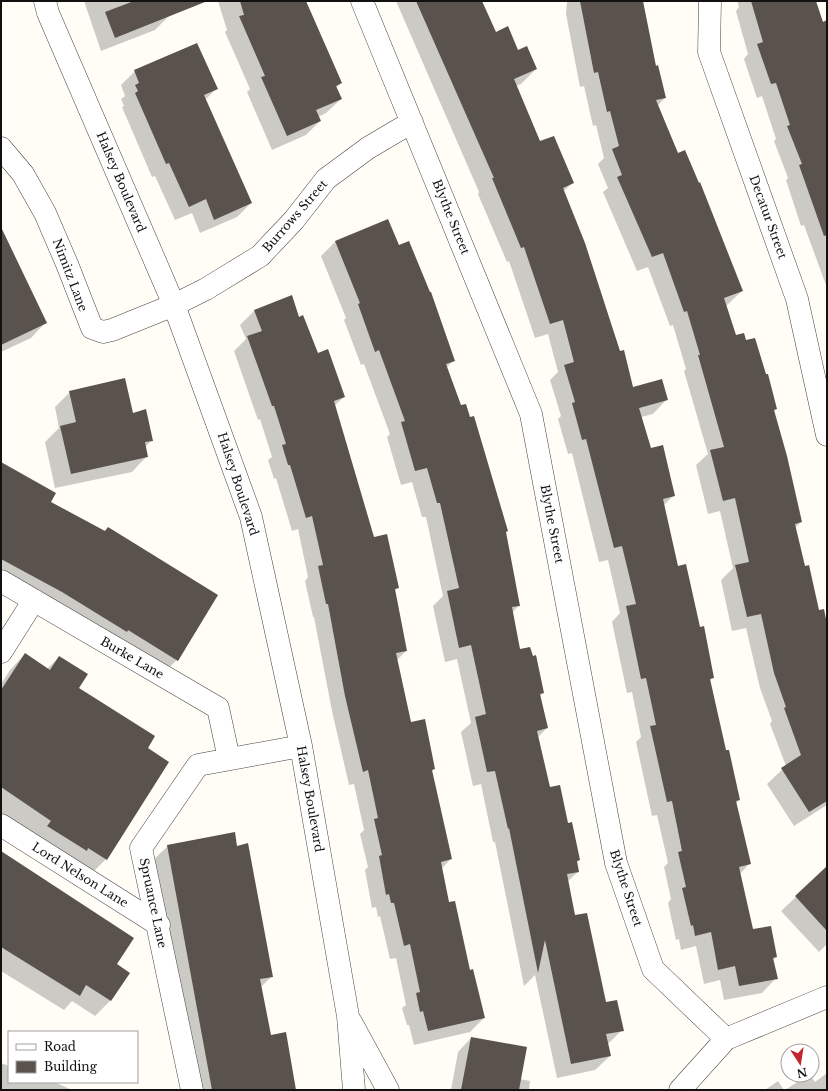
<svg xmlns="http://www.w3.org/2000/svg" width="828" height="1091" font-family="'Libre Baskerville',serif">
  <rect width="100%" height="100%" fill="#fffdf5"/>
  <!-- shadow -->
  <path fill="#0003" d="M84,1h79l6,15 -14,14 -54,21z
    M218,1h75l48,82 -5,5 5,11 -15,14 -8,4 2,4 -14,14 -34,15 -25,-58 3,-3 -25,-57 2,-2z
    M396,1h85l14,32 41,36 -15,15 -5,2 24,57 32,40 -9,9 70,196 34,11 -14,15 -12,3 9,32 24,46 -11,11 14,61 22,61 14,49 -3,4 16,71 13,48 -3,4 13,60 -9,10 13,57 23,26 -3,3 3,18 -14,15 -38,7 -4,-20 -16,4 -8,-38 -15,4 -2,-11 -3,1 -8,-37 3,-4 -7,-32 4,-4 -11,-48 -5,1 -16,-74 5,-5 -9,-45 -5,1 -15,-71 8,-9 -12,-53 -9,2 -27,-109 -4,1 -10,-35 3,-3 -11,-36 8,-8 -10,-38 -13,4 -26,-77 -2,1 -29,-68 1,-2z
    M567,1h75l13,66 10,31 -8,8 20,48 65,137 -16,15 9,31 41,72 -3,3 28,110 -6,6 9,39 14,44 9,18v176l-33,21 -27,-42 19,-18 -16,-42 2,-3 -12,-33 -14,-60 -14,3 -11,-51 12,-12 -13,-57 -12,3 -12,-49 12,-11 -24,-83 2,-2 -13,-44 -3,1 -22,-59 -11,4 -34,-79 5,-4 -10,-24 6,-6 -8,-33 -3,1 -9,-40 -4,1 -14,-73z
    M737,1h78l7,22 5,2v263l-23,-63 -3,1 -15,-46 2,-2 -14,-37 2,-2 -14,-43 -5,2 -13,-39 4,-5 -12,-43 3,-4z
    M135,71l81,18 -11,11 46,103 -14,14 -37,16 -8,-20 -17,7 -20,-44 -3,1 -30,-70 2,-1 -3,-7 4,-3 -4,-11z
    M388,221l10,26 56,113 -8,8 59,165 14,72 -7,8 7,37 24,43 -3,3 7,32 -9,9 11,51 18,36 12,36 -3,3 2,9 -11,10 8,35 30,87 17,26 -15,15 3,11 -15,14 -38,8 -22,-103 -11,11 -29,-144h-2l-12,-58 -8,2 -12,-54 10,-9 -14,-64 -12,3 -12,-56 10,-10 -17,-79h-4l-10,-35 -11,3 -14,-48 3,-3 -26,-70 -3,1 -17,-45 2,-2 -25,-62 14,-14z
    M1,229l45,93 -15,16 -30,14z
    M254,311l45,7 18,36 27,43 -10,9 39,132 24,50 -3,3 12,60 -9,9 14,63 23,46 -3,3 20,87 -10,10 7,34 36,115 -14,14 -56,13 -5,-20h-2l-5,-17 4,-3 -10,-47 -6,1 -10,-43 -2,1 -2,-10 -4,1 -7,-38 3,-3 -8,-33 4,-4 -10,-46 -5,1 -17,-74 -18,-94h-1l-8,-36 3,-4 -10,-48 -6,2 -16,-53 -2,1 -6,-19 4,-3 -12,-38 -2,1 -24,-69 12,-12 -6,-14z
    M70,392l62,22 20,26 -7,7 2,9 -15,16 -77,16 -10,-46 14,-14 -4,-21z
    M1,463l49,39 54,30 4,-4 69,132 -16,15 -160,-92z
    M25,654l22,15 12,-12 19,31 68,60 -40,111 -15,15 -90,-61v-129l9,-14z
    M168,846l68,1 36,129 -11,11 9,49 25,54h-101l-42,-229z
    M1,853l115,112 -5,35 -16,16 -23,-15 -8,9 -63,-39z
    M827,868v76l-8,8 -38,-41z
    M471,1038l49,41 10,2 -1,9h-78l7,-38z
    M1,1063l8,3v16h45l18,8h-71z
    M827,1073v17h-42l23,-15h2l5,7z
    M778,1081l6,9h-19z"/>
  <!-- building -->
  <path fill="#5a524d" d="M134,1h70l1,1 -90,36 -10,-26z
    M240,1h66l36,82 -6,3 6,13 -26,11 5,11 -34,15 -26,-59 4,-1 -26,-60 5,-1z
    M416,1h66l14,31 12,-6 10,24 9,-4 10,23 -23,10 26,62 14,-5 20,47 -11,5 22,55 35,108 4,-1 9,37 29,-8 6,21 -29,8 12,40 12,-3 12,51 -12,3 15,67 8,-2 14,63 4,-1 10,52 -4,1 16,71h3l11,50 -4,1 15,63 -12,3 14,62 18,-3 6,31 -4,1 5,21 -39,7 -4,-20 -17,4 -7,-38 -16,4 -2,-11 -2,1 -9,-38 4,-1 -8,-35 4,-1 -10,-50 -5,1 -17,-76 6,-1 -10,-47 -5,1 -15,-73 10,-2 -14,-58 -8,2 -28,-109 -4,1 -10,-37 3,-1 -11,-37 10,-3 -11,-42 -13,4 -26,-77 -3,1 -29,-70h2z
    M580,1h63l13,65 2,-1 8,33 -10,2 22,53 7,-3 14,33 1,-1 43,109 -19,7 12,37 8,-2 2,7 9,-2 11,36h2l9,35 -3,1 13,46 15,66 -7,2 10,42 4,-1 10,45 5,-1 3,15v177l-18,11 -28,-44 20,-13 -17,-47 2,-1 -12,-34 -13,-59 -14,3 -12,-52 14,-3 -14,-64 -12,3 -13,-51 14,-3 -26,-92h2l-13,-44 -3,1 -21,-59 -11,4 -35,-80 5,-2 -10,-26 7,-3 -9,-35 -3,1 -9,-40 -4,1z
    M751,1h65l7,21 4,-2v215l-3,1 -25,-71 3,-1 -15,-38 3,-1 -14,-42 -5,1 -14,-40 6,-2z
    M197,43l21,46 -14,6 48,108 -38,17 -8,-21 -17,8 -20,-44 -3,1 -31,-71 3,-2 -3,-6 4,-2 -5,-13z
    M388,219l11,26 10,-4 21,51h1l24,69 -9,3 15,41 5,-1 4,13 4,-1 34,115 -2,1 14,74 -8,1 8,42 10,-2 3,9 3,-1 8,38 -4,1 8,34 -11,3 13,56 10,-2 8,38 4,-1 8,38 -3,1 2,11 -12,2 8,41 12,-2 19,89 11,-2 7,31 -18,3 5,22 -40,8 -26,-124 -7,33 -29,-145 -1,1 -13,-58 -8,1 -12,-55 11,-3 -15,-69 -12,3 -12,-57 12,-3 -19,-85h-3l-10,-35 -12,3 -14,-49 4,-1 -26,-71 -4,2 -17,-48 2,-1 -25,-62z
    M1,227l46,96 -46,22z
    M292,295l7,22 4,-2 15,38 10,-4 17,48 -11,4 40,136 13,-3 12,54 -4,1 12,62 -11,2 15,69 14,-3 10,50 -3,1 20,89 -11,3 8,40 6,-1 15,69 3,-1 12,49 -57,13 -5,-20 -3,1 -4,-19 4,-1 -10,-48 -6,2 -10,-43h-3l-2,-9 -3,1 -7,-39 3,-1 -8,-36 4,-1 -10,-48 -5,2 -18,-76 -17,-92h-2l-8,-38 5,-1 -11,-49 -6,2 -16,-53h-2l-6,-20 4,-1 -12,-38h-2l-25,-70 15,-5 -8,-21z
    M125,378l8,35 13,-4 7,32 -8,1 3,15 -77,17 -11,-48 16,-4 -7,-31z
    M1,462l55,31 -5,9 54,29 3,-4 110,68 -40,66 -50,-31 -1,2 -65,-40 -61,-33z
    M25,653l25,17 9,-14 29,18 -9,14 76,48 -7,12 21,14 -62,98 -19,-12 -1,3 -40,-25 4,-5 -50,-34v-97z
    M235,832l2,14 11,-3 25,134 -13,2 11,56 15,-3 10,58h-84l-45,-245z
    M1,851l133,87 -17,26 13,9 -19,28 -25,-16 -6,11 -79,-49z
    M827,866v65l-32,-35z
    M471,1037l56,10 -8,43h-58z"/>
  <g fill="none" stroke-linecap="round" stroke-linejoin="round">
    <defs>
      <path id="minor" d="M45,1l3,12 126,292 77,212 50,229 47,270 6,74
        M362,1l169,413 85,449 37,106 73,70
        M710,1l-1,51 88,247 30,136
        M1,148l22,26 22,39 22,51 25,64 11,4 9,-2 62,-25 32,-16 54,-33 34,-36 32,-41 42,-31 44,-26
        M1,581l217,127 11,51
        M1,652l33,-52
        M1,825l158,100
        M351,1022l37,68
        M192,1090l-51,-242 57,-83 103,-19
        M680,1090l46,-51 101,-42"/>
    </defs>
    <!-- minor casing -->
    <use href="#minor" stroke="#444" stroke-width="23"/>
    <!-- minor -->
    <use href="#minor" stroke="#fff" stroke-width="22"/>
  </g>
  <g text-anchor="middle" stroke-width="4" stroke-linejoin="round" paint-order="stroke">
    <!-- street labels -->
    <g font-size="12" fill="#111" stroke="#fff">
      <text transform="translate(121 182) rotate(67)" y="4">Halsey Boulevard</text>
      <text transform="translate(295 216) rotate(-49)" y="4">Burrows Street</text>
      <text transform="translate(451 217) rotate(68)" y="4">Blythe Street</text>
      <text transform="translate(768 217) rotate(70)" y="4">Decatur Street</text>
      <text transform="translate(70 275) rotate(69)" y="4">Nimitz Lane</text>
      <text transform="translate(238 484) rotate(72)" y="4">Halsey Boulevard</text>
      <text transform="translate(552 524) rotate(79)" y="4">Blythe Street</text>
      <text transform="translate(132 658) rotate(30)" y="4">Burke Lane</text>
      <text transform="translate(310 799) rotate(80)" y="4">Halsey Boulevard</text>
      <text transform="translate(80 875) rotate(32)" y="4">Lord Nelson Lane</text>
      <text transform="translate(626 888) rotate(72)" y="4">Blythe Street</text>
      <text transform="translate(153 903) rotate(78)" y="4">Spruance Lane</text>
    </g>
  </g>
  <!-- border -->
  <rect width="828" height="1091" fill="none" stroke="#111111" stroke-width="4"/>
  <!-- legend -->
  <rect x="8" y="1031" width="130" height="52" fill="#ffffff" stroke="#a0a0a0"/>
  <rect x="16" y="1044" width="20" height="6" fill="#ffffff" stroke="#a0a0a0"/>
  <text x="44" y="1051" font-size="12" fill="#111111">Road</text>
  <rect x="16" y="1061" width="20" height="12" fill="#5a524d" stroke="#a0a0a0"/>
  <text x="44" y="1071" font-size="12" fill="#111111">Building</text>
  <!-- north arrow -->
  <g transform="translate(800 1063) rotate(168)"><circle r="19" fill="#ffffff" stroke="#a0a0a0"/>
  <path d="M0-3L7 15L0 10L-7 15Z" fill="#c4262e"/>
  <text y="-6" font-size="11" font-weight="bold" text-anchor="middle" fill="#111111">N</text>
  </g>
</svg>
